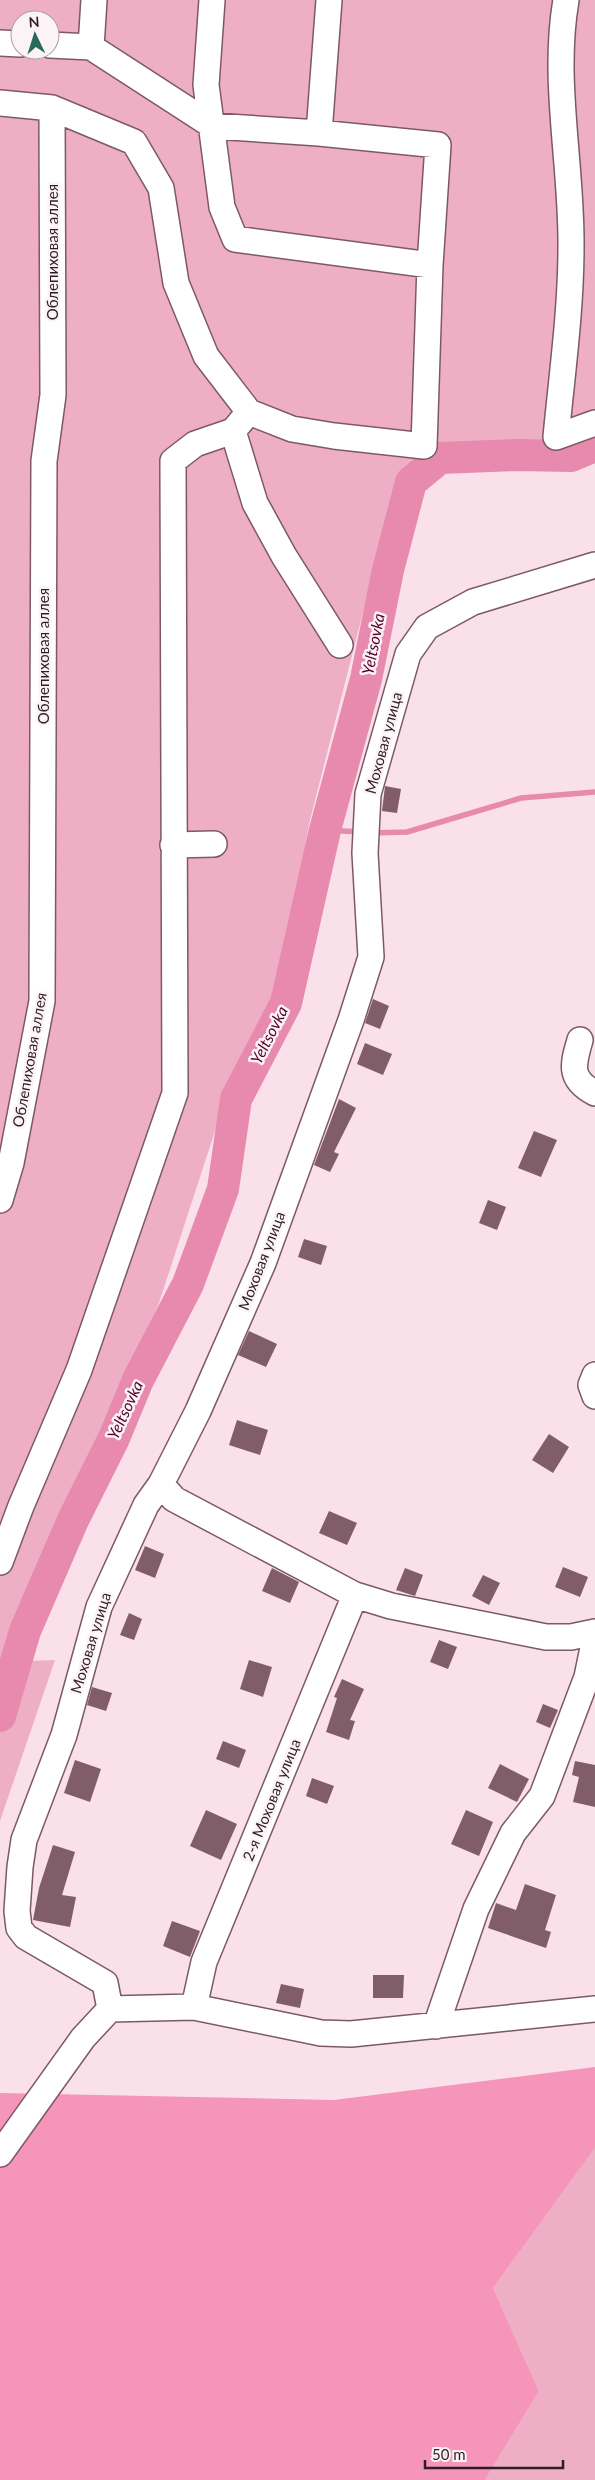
<svg xmlns="http://www.w3.org/2000/svg" width="595" height="2480" font-family="Lato,sans-serif">
  <rect width="100%" height="100%" fill="#fae1e9"/>
  <!-- green -->
  <path fill="#eeafc5" fill-rule="evenodd" d="M0,0h595v421l-45,23 -113,3 -40,32 -87,341 -32,170 -48,95 -72,221 -129,285 -29,75zM20,20h30v30h-30z
    M55,1660l-55,161v-94l30,-66z
    M595,2148v332h-110l54,-89 -46,-103z"/>
  <!-- forest -->
  <path fill="#f495b9" d="M595,2067v81l-102,140 46,103 -54,89h-485v-387l334,7z"/>
  <g fill="none" stroke-linecap="round" stroke-linejoin="round">
    <!-- stream -->
    <path stroke="#e78aad" stroke-width="5.5" d="M325,830l36,2
      M372,833l35,-1 114,-34 74,-6"/>
    <!-- river -->
    <path stroke="#e78aad" stroke-width="32" d="M0,1716l25,-85 48,-111 41,-82 24,-58 50,-96 35,-95 13,-90 50,-96 39,-173 41,-151 22,-109 23,-88 29,-24 77,-3 54,1 24,-10"/>
  </g>
  <!-- building -->
  <path fill="#805d69" d="M385,786l16,3 -4,24 -15,-2z
    M373,999l16,7 -9,23 -15,-6z
    M365,1043l27,11 -9,21 -26,-11z
    M339,1099l17,9 -22,44 5,2 -9,18 -16,-7z
    M534,1131l23,9 -16,37 -23,-9z
    M488,1200l18,7 -9,23 -18,-7z
    M304,1239l23,7 -6,19 -23,-8z
    M249,1331l28,13 -11,23 -28,-12z
    M237,1420l31,10 -8,25 -31,-10z
    M549,1434l20,13 -16,26 -21,-13z
    M329,1511l28,12 -10,22 -28,-12z
    M145,1546l19,8 -9,24 -20,-8z
    M563,1567l25,10 -8,20 -25,-10z
    M272,1568l27,14 -9,21 -28,-12z
    M405,1568l18,7 -8,21 -19,-6z
    M483,1575l17,8 -11,22 -17,-9z
    M129,1613l13,6 -8,21 -14,-5z
    M439,1640l18,7 -9,22 -18,-7z
    M249,1660l23,7 -9,30 -23,-8z
    M342,1679l22,10 -14,31 5,1 -6,19 -23,-8 11,-34 -3,-1z
    M92,1687l20,6 -6,18 -19,-6z
    M543,1704l15,6 -8,18 -14,-6z
    M223,1741l23,9 -7,18 -23,-9z
    M75,1760l26,9 -11,33 -26,-9z
    M575,1761l20,4v42l-22,-5 6,-25 -7,-2z
    M500,1764l29,15 -12,23 -29,-14z
    M312,1778l22,8 -7,18 -21,-8z
    M206,1810l31,14 -16,36 -31,-14z
    M466,1810l27,12 -14,34 -28,-12z
    M53,1845l22,7 -13,43 14,2 -6,30 -37,-7 6,-32z
    M525,1884l31,11 -11,35 6,2 -5,16 -58,-20 8,-25 20,7z
    M172,1921l28,10 -10,26 -27,-11z
    M373,1975h31l-1,23h-30z
    M281,1984l23,5 -4,19 -24,-5z"/>
  <g fill="none" stroke-linecap="round" stroke-linejoin="round">
    <defs>
      <path id="minor" d="M212,0l-6,85 16,122 13,32 195,26
        M566,0c-14,81 6,165 5,247 0,63 -9,127 -15,190l39,-14
        M0,43l20,1
        M50,45l41,2 122,79 106,7 10,-133
        M91,47l3,-47
        M0,103l52,5 82,34 27,46 15,95 30,73 43,56 43,17 42,7 90,10 6,-181 8,-120 -119,-12
        M233,431l22,72 29,53 56,89
        M173,845l41,-1
        M580,1040c-7,24 -12,39 15,53
        M0,1200l11,-37 31,-162 2,-540 9,-66 -1,-287
        M595,1375l-4,10 4,11
        M161,1484l13,15 181,96 36,11 155,31h25l24,-5
        M0,1562l21,-56 58,-136 96,-277 -2,-632 22,-17 38,-13 16,-19
        M194,2007l10,-45 151,-367
        M110,2009l-5,-26 -79,-46 -7,-9 -2,-17 3,-44 4,-27 40,-105 35,-128 47,-102 15,-21 37,-73 65,-148 88,-243 20,-63 -6,-104 3,-59 40,-140 19,-27 46,-25 122,-37
        M436,2026l40,-117 37,-76 29,-37 45,-119 8,-39
        M0,2154l83,-116 27,-29 84,-2 127,26 30,1 244,-25"/>
    </defs>
    <!-- minor casing -->
    <use href="#minor" stroke="#7c5965" stroke-width="28"/>
    <!-- minor -->
    <use href="#minor" stroke="#fff" stroke-width="25"/>
  </g>
  <g text-anchor="middle" stroke-width="5" stroke-linejoin="round" paint-order="stroke">
    <!-- street labels -->
    <g font-size="15" fill="#2d1e23" stroke="#fcf3f6">
      <text transform="translate(53 252) rotate(-90)" y="5">Облепиховая аллея</text>
      <text transform="translate(44 656) rotate(-90)" y="5">Облепиховая аллея</text>
      <text transform="translate(384 743) rotate(-75)" y="5">Моховая улица</text>
      <text transform="translate(30 1060) rotate(-80)" y="5">Облепиховая аллея</text>
      <text transform="translate(262 1261) rotate(-69)" y="5">Моховая улица</text>
      <text transform="translate(91 1643) rotate(-73)" y="5">Моховая улица</text>
      <text transform="translate(272 1800) rotate(-68)" y="5">2-я Моховая улица</text>
    </g>
    <!-- water labels -->
    <g font-size="16" font-style="italic" fill="#53002c" stroke="#fcf3f6">
      <text transform="translate(373 644) rotate(-79)" y="6">Yeltsovka</text>
      <text transform="translate(269 1035) rotate(-63)" y="6">Yeltsovka</text>
      <text transform="translate(125 1410) rotate(-65)" y="6">Yeltsovka</text>
    </g>
  </g>
  <!-- north arrow -->
  <g transform="translate(35 35) rotate(356)"><circle r="24" fill="#fcf3f6" stroke="#a99ea2"/>
  <path d="M0-4L9 19L0 12L-9 19Z" fill="#276a5c"/>
  <text y="-8" font-size="14" font-weight="bold" text-anchor="middle" fill="#2d1e23">N</text>
  </g>
  <!-- scale -->
  <path d="M425 2460v8h138v-8" fill="none" stroke="#2d1e23" stroke-width="2.5"/>
  <text x="432" y="2460" font-size="15" fill="#2d1e23" stroke="#fcf3f6" stroke-width="4" paint-order="stroke">50 m</text>
</svg>
